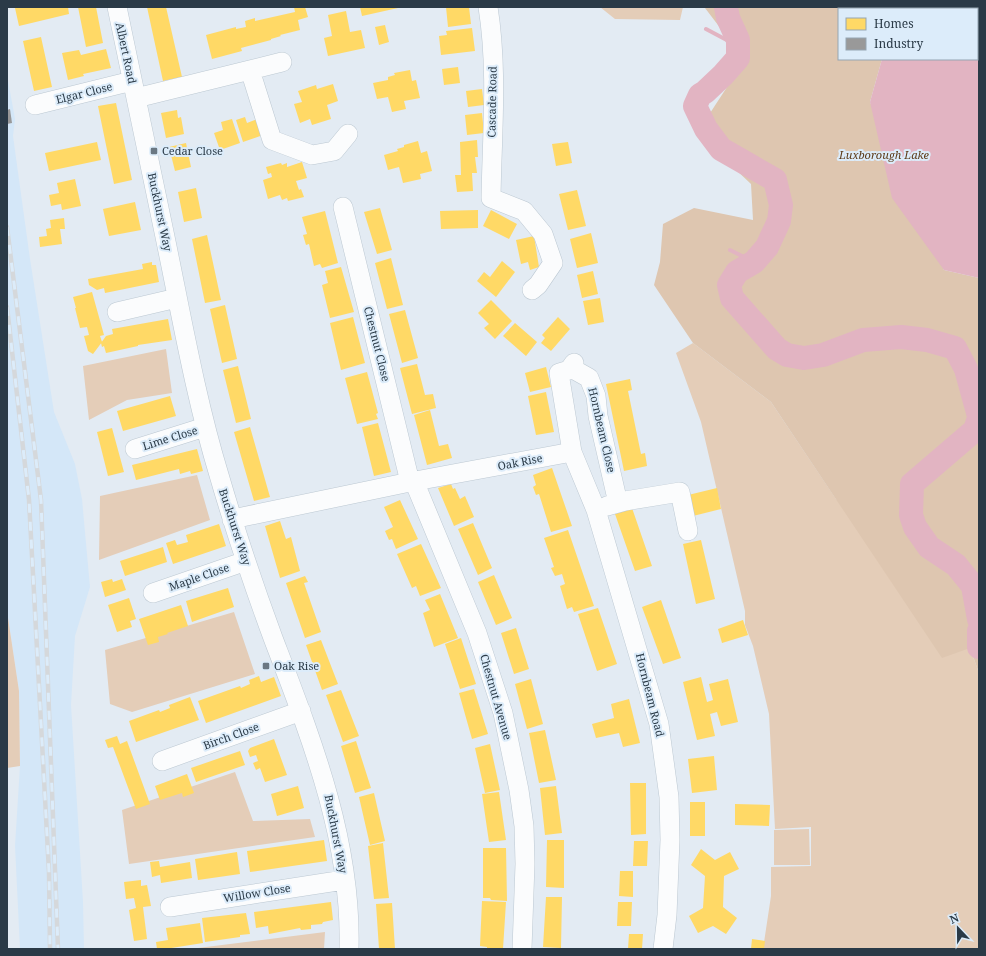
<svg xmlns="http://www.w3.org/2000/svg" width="986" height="956" font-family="'Noto Serif',serif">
  <rect width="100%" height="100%" fill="#e3ebf3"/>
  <!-- built -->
  <path fill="#d4e7f8" d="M7,75l8,44 -2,17 17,123 24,153 21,52 7,35 8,88 -15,49 -4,69 12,197 1,47h-64l-5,-103 5,-80 -1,-75 -12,-80z"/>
  <!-- green -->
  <path fill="#e4cdb8" d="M600,7h83l-3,13 -65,-1z
    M693,343l78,59 65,97 134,149 9,25v276h-216l8,-53v-29l40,-1v-39l-36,2 -6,-115 -16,-68 -8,-21v-14l-44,-189 -25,-69z
    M166,349l6,44 -45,7 -38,20 -6,-54z
    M197,475l13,45 -111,40 1,-64z
    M7,611l12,80 1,75 -13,2z
    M234,612l21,62 -123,38 -22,-8 -5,-54z
    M235,772l18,49 57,-2 5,18 -186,27 -7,-54z
    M809,829l1,36h-36v-35z
    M325,932l-1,17h-134z"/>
  <!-- forest -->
  <path fill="#dec6b0" d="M706,7h236l-4,2h-99v50h43l-12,43 74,168 35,8v395l-9,-25 -28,10 -171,-256 -78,-59 -39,-58 6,-23 3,-38 31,-16 59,12 -2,-36 -54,-51 34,-52 3,-35 -29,-38z"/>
  <!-- water -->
  <path fill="#e2b4c2" d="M942,7h37v271l-35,-8 -52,-72 -22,-96 12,-43h95v-50h-39z"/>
  <!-- homes -->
  <path fill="#ffd966" d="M19,7h49l1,7 -50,12 -4,-18z
    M78,7h18l7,36 -17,4z
    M147,7h19l16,70 -19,4z
    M294,7h11l3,10 -10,3 2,10 -20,5 1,1 -10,3v1l-30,8 1,3 -30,8 -6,-24 30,-8v2l10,-2 -1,-6 10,-3v3l40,-9z
    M360,7h38v1l-36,8z
    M446,7h23l2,17 -23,3z
    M346,11l4,21 11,-2 4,18 -37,8 -4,-18 8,-2 -4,-21z
    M385,25l4,17 -10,3 -4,-18z
    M472,28l3,23 -34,4 -2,-19 8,-1 -1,-4z
    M41,37l11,50 -18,4 -11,-50z
    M106,49l5,19 -28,6 1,2 -16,4 -6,-27 17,-3 2,5z
    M458,67l2,16 -16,2 -2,-16z
    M410,70l2,11 4,-1 4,18 -16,3 2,8 -14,3 -4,-15 -11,2 -4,-16 15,-3v-3l7,-2 -1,-2z
    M333,84l5,17 -11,4 4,14 -19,6 -2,-6 -10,4 -6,-19 8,-2 -4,-11 18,-6 1,4z
    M482,89l2,16 -16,2 -2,-16z
    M116,103l16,77 -18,4 -16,-78z
    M177,110l1,8 3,-1 3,17 -18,4 -5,-25z
    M482,113l2,20 -17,2 -2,-20z
    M245,117l2,6 10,-4 6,16 -20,7 -7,-22z
    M232,119l8,24 -20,7 -6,-17 9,-3 -2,-8z
    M477,140l1,17h-3l2,16h-5l1,18 -16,1 -2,-17h6l-1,-33z
    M418,141l3,12 6,-2 5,20 -12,3 1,5 -18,4 -4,-16 -11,3 -4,-15 14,-4 -1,-2 7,-2v-2z
    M97,142l4,18 -52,11 -4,-18z
    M568,142l4,21 -16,3 -4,-22z
    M186,143l5,24 -16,4 -6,-24z
    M302,162l5,16 -11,3 3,9 2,-1 3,8 -16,4 -1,-3 -5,2 -2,-5 -12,4 -5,-19 9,-3 -1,-4 -3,1 -2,-7 15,-4 1,2 5,-2v4z
    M75,179l6,27 -19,4 -1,-6 -10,2 -2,-11 10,-2 -2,-10z
    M196,188l6,30 -18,4 -6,-30z
    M577,190l9,36 -18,4 -9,-36z
    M135,202l6,28 -32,6 -6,-27z
    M380,208l12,42 -15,4 -13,-42z
    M478,210v18l-37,1 -1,-18z
    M491,210l26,14 -8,15 -26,-13z
    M325,211l13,52 -16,5 -2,-4 -6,2 -5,-22 -3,1 -3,-10 4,-1 -5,-17z
    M64,218l1,11h-5l2,15 -22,3 -1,-10 8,-1 -1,-7 5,-1 -1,-8z
    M591,233l7,30 -21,5 -7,-29z
    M207,235l14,65 -16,3 -13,-64z
    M534,236l5,31 -9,3 -2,-8 -7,2 -5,-24z
    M391,258l12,47 -16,4 -12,-46z
    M502,261l13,11 -19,25 -19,-16 7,-9 6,5z
    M152,262v3h4l3,17 -54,11 -1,-5 -7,2 -8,-5 -1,-6 55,-10 -1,-5z
    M341,267l13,45 -24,6 -8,-33 6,-2 -3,-12z
    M593,271l5,23 -16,4 -5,-23z
    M92,292l12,43 -4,1 2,6 -9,12 -5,-3 -4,-15 5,-1 -2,-8 -7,1 -5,-20h1l-3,-11z
    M600,298l4,24 -16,3 -5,-24z
    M491,300l21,21 -17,18 -11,-11 5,-4 -11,-11z
    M225,305l12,54 -15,4 -12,-54z
    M405,310l13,48 -16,5 -13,-49z
    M353,317l12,46 -24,7 -11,-47z
    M558,317l12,12 -19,22 -10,-8 4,-5 -3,-3z
    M168,319l4,21 -34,5v1l-32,7 -2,-7 -2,1 -1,-4 5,-7 7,-2 -1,-5z
    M515,323l22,19 -11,14 -23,-20z
    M417,364l8,31 8,-1 3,14 -24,6 -12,-46z
    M238,366l13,53 -15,4 -13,-53z
    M546,367l5,20 -21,5 -5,-19z
    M367,372l11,41 -2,1 2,5 -21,5 -12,-46z
    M630,379l2,11 -4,1 13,63 4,-1 2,13 -23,5 -18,-87z
    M546,392l8,40 -18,3 -8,-39z
    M170,396l6,20 -53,15 -6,-20z
    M430,410l9,36 9,-2 4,14 -25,7 -13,-50z
    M378,423l13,49 -17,4 -12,-49z
    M250,427l20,70 -16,4 -20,-69z
    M112,428l12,44 -16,4 -11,-44z
    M197,449l6,22 -12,3 -1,-3 -10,3 -1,-5 -43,11 -4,-15z
    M552,468l20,58 -21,6 -12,-38 -3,1 -3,-8 3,-2 -3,-10z
    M451,484l2,5 2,-1 5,11 5,-3 9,21 -20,9 -16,-38z
    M717,488l4,21 -32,8 -5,-21z
    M400,500l18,39 -22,10 -4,-10 -3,1 -4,-9 8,-4 -9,-20z
    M632,508l20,58 -17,5 -20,-57z
    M280,521l6,18 5,-2 9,34 -20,7 -15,-52z
    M473,523l19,45 -14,7 -20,-46z
    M219,524l7,22 -53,18 -7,-21 9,-3 2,5 11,-3 -2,-7z
    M568,530l26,76 -20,6 -2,-5 -5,2 -7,-23 5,-2 -3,-10 -7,2 -4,-8 3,-1 -10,-29z
    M701,540l14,59 -19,5 -13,-60z
    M421,544l20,44 -21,8 -4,-10 -4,2 -15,-34z
    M163,547l4,15 -42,14 -5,-15z
    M494,575l18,43 -16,7 -18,-43z
    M305,576l3,6 -4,1 17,49 -16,6 -19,-55z
    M112,579l1,3 9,-3 4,11 -21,7 -4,-15z
    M228,588l6,19 -42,15 -6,-21z
    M440,594l18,44 -24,9 -11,-34 7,-3 -5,-10z
    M129,598l7,21 -6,2 2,6 -15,5 -9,-27z
    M661,600l20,58 -18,6 -21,-57z
    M181,605l7,21 -21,7 1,1 -10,3 1,5 -11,3 -9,-26z
    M598,608l19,56 -20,7 -19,-57z
    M743,620l5,15 -26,8 -4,-14z
    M516,628l13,41 -15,5 -13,-41z
    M461,638l15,46 -16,5 -15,-45z
    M321,640l17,44 -16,6 -16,-45z
    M259,676l2,6 13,-5 7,19 -75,27 -8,-22 42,-15 1,2 9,-4 -1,-4z
    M701,677l6,25 6,-2 -4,-16 19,-5 10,43 -17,4 -4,-14 -7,2 5,22 -18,4 -14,-58z
    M531,679l12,45 -16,5 -12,-45z
    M474,689l14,45 -16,5 -13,-46z
    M341,690l18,46 -16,6 -17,-47z
    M190,697l9,23 -63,22 -7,-21 30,-11 1,2 10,-4 -1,-3z
    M629,699l11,44 -17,4 -4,-14 -23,5 -4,-14 22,-6 -3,-14z
    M545,730l11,50 -17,3 -10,-50z
    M117,736l3,8 7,-3 23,63 -14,5 -23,-62 -5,1 -3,-8z
    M274,739l13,36 -22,7 -5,-14 -4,2 -3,-7 5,-2 -2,-6 -6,2 -2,-6 2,-3z
    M356,741l15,47 -16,5 -14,-47z
    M490,744l10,46 -15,3 -10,-45z
    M240,751l5,14 -49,17 -5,-14z
    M714,756l3,34 -25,3 -4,-34z
    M187,774l7,19 -11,4 -1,-4 -22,7 -5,-14z
    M630,783h16v51l-15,1z
    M298,786l6,22 -27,8 -6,-22z
    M556,786l6,47 -17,2 -5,-47z
    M499,792l7,48 -17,2 -7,-48z
    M374,793l11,48 -15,4 -11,-48z
    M690,802h15v34h-15z
    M735,804l35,1 -1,21 -34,-1z
    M324,840l3,21 -77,11 -3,-21z
    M547,840h17v48l-18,-1z
    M634,841h14l-1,25h-14z
    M383,843l6,55 -15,1 -6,-53z
    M483,848h23l1,53 -16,-1 -1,-2h-7z
    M701,849l14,11 15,-8 9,17 -15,7 -1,31 14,11 -11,16 -13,-8 -15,7 -9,-17 14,-8 2,-32 -14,-11z
    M237,852l3,22 -42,6 -3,-21z
    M159,861l1,6 30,-5 2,16 -31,5 -1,-8 -8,2 -2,-15z
    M620,871h13v26l-14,-1z
    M141,880v6l6,-1 4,21 -8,1 4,32 -13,2 -5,-31 7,-2 -2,-10 -8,1 -2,-17z
    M546,897h16l-1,51 -18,-1z
    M482,901l24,1 -3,47h-16v-2l-7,-1z
    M331,902l2,18 -10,2 -1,2 -11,1v4l-10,1 -1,-2 -31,6 -1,-8 -12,2 -2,-16z
    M618,902h14l-1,24h-14z
    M392,903l3,46h-16l-3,-45z
    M246,913l4,21 -10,1v2l-35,5 -3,-24z
    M200,923l3,20 -38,6h-8l-1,-7 12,-2 -2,-12z
    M629,934h14l-1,15h-14z
    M752,939l13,2 -1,8h-13z"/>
  <!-- industry -->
  <path fill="#999" d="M10,109l2,14 -5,1v-14z"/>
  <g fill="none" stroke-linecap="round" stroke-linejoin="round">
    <!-- stream -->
    <path stroke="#e2b4c2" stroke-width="4" d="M706,29l32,17
      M730,250l24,12"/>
    <!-- river -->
    <path stroke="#e2b4c2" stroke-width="24" d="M726,7l2,11 10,22v18l-15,17 -18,17 -5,3 -5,11 11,23 15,20 54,31 6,25 -2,16 -12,26 -13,15 -17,10 -8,13 3,13 45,51 10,6 17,3 19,-3 40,-15 38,-3 26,3 28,8 11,21 13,47
      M979,418l-4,12 -63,54 -1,31 4,12 14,20 27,18 17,21 6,33
      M979,631v16"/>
    <defs>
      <path id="minor" d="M117,7c16,75 32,150 47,225 17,81 31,164 55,243 16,55 34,109 54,163 38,100 79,202 76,311
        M488,7c10,63 4,127 3,191l33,13 19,23 10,29 -15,22 -6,5
        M250,70l32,-8
        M136,98l114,-28 22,70 40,15 22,-4 14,-17
        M35,105l97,-24
        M343,207l67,275
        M117,312l60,-14
        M574,363l-5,7 -10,3 13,79 24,58 63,214 10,73 1,43 -3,75 -4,34
        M569,370l4,-1 16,9 7,18 2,20 20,87
        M135,449l70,-22
        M414,481l63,152 26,80 16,77 5,36 1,38 -3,85
        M607,506l18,-5 55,-9 8,39
        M232,520l10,-3 168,-35 162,-30
        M153,593l93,-32
        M162,761l139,-50
        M170,907l174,-27"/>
    </defs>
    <!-- minor casing -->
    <use href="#minor" stroke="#bcc8d2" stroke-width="20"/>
    <!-- minor -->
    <use href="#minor" stroke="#fbfcfd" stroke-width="19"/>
    <defs>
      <path id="rail" d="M7,227l34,273 17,449
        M7,307l22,193 20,372 1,77"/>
    </defs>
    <!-- rail casing -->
    <use href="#rail" stroke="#d5d8db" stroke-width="4.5"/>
    <!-- rail -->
    <use href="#rail" stroke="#dcecfa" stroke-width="3" stroke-dasharray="9" stroke-linecap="butt"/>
  </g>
  <!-- markers -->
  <g fill="#6b7883" stroke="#dcecfa" stroke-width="1.5">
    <rect x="150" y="147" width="8" height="8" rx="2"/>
    <rect x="262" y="662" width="8" height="8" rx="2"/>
  </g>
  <g text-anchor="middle" stroke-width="4" stroke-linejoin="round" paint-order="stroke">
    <!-- street labels -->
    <g font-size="11" fill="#2a3a47" stroke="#dcecfa">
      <text transform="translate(126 53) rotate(78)" y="4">Albert Road</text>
      <text transform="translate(84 93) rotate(-14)" y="4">Elgar Close</text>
      <text transform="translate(492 102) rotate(-89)" y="4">Cascade Road</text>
      <text transform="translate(160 212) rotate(78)" y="4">Buckhurst Way</text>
      <text transform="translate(377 344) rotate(76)" y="4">Chestnut Close</text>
      <text transform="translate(602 430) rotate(77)" y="4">Hornbeam Close</text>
      <text transform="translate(170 438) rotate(-17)" y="4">Lime Close</text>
      <text transform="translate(520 462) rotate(-11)" y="4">Oak Rise</text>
      <text transform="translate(235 527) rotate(72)" y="4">Buckhurst Way</text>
      <text transform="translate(199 577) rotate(-19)" y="4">Maple Close</text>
      <text transform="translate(650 695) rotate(76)" y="4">Hornbeam Road</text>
      <text transform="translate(496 697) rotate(74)" y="4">Chestnut Avenue</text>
      <text transform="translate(231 736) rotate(-20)" y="4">Birch Close</text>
      <text transform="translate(336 834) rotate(79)" y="4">Buckhurst Way</text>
      <text transform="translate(257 893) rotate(-9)" y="4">Willow Close</text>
    </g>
    <!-- poi labels -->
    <g font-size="11" fill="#2a3a47" stroke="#dcecfa" text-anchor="start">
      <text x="162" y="155">Cedar Close</text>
      <text x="274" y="670">Oak Rise</text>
    </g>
    <!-- park labels -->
    <g font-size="11" font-style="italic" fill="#5d3b18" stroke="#dcecfa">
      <text x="884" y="159">Luxborough Lake</text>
    </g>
  </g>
  <!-- border -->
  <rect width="986" height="956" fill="none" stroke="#2a3a47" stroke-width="16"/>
  <!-- legend -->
  <rect x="838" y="8" width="140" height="52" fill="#dcecfa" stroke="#95a5b2"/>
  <rect x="846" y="18" width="20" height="12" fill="#ffd966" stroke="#95a5b2"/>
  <text x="874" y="28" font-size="12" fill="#2a3a47">Homes</text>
  <rect x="846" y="38" width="20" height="12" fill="#999999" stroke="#95a5b2"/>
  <text x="874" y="48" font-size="12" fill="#2a3a47">Industry</text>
  <!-- north arrow -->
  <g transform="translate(958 928) rotate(338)" stroke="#dcecfa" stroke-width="3" paint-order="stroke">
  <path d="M0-3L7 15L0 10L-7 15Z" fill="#2a3a47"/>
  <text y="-6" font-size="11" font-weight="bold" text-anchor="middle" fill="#2a3a47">N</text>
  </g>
</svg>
